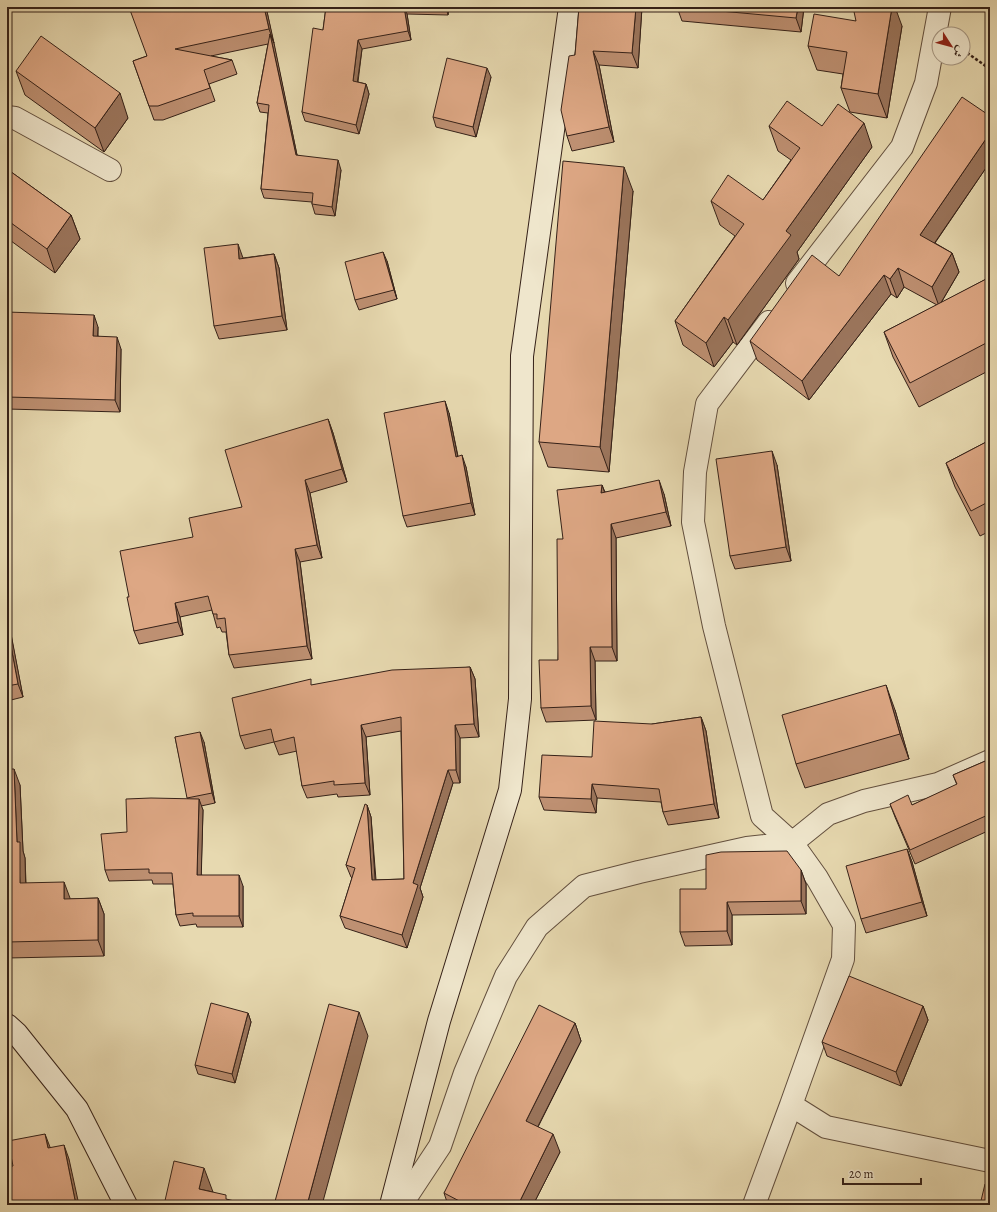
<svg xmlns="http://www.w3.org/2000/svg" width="997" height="1212" font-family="Alegreya,Amiri,serif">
  <rect width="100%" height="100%" fill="#e7d9b0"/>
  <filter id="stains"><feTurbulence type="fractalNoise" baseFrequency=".005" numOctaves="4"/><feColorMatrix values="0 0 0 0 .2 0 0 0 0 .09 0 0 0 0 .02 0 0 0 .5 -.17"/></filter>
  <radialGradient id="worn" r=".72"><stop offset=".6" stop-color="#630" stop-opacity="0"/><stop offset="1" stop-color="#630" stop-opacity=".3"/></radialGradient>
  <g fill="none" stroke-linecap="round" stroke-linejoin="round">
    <defs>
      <path id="street" d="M7,117l8,1 95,52
        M797,283l105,-136 24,-64 14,-76
        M769,322l-62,82 -12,68 -2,50 21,104 48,190 30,27 36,-29 36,-13 74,-17 52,-23
        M401,1205l39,-59 25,-73 41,-97 31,-49 47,-41 55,-14 108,-24 45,-5 25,35 27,47 -1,34 -52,146 35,22 164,34
        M754,1205l37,-100"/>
      <path id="secondary" d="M7,1025l10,9 60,75 49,96
        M391,1205l48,-184 71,-231 10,-91 2,-343 48,-349"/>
    </defs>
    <!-- street casing -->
    <use href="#street" stroke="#624f3e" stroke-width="24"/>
    <!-- secondary casing -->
    <use href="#secondary" stroke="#352118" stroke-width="24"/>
    <!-- path -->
    <path stroke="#352118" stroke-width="2.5" stroke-dasharray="3 2" stroke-linecap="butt" d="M963,50l27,19"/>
    <!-- street -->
    <use href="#street" stroke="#efe6cc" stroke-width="22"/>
    <!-- secondary -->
    <use href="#secondary" stroke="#efe6cc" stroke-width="22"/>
  </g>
  <!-- wall -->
  <path fill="#be9072" stroke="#352118" d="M139,7h127l31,148 44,15 -6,46 -20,-2 -3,-10v-2l-48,-4 -3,-9 7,-76 -8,-1 -3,-9 11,-59 -57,12 21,4 5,14 -28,10 6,17 -52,19h-9l-21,-59 14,-5z
    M326,7h123l-1,8 -41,-1 4,26 -49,9 -4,33 8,2 3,10 -10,40 -54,-13 -3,-9 21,-82z
    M579,7h63l-4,61 -39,-3 15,77 -42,9 -5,-15 8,-81z
    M677,7h127l-3,25 -119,-11z
    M856,21l46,5 -15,92 -37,-6 -9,-24 2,-14 -26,-4 -9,-24z
    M16,71l112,47 -24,34 -79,-57z
    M491,77l-15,60 -40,-10 -3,-10z
    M990,116v46l-55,81 17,10 7,19 -18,31 49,-26v93l-71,37 -26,-50 -9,-25 53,-27 -33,-18 -7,11 -6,-4 -82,106 -52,-40 -7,-19 89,-65z
    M769,126h53l50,21 -75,105 2,7 -62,86 -4,-3 -19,25 -31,-22 -8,-24 60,-85 -15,-11 -9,-24 52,-1 28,-40 -13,-9z
    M7,169l64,46 9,24 -25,34 -48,-35z
    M633,191l-24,281 -61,-5 -9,-25z
    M274,254l5,14 8,62 -68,9 -5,-13 29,-68z
    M387,261l10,38 -38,11 -4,-10z
    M7,312l91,15v9l23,13 -1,63 -113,-3z
    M449,413l9,43 8,11 9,48 -68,12 -4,-11z
    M328,419l5,14 14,49 -37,11 12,65 -22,4 12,97 -78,9 -5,-13 -3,-23h-4l-2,-5 -3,1 -5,-18 -32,7 3,18 -44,9 -5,-13 -5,-34 64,-60 49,-30z
    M990,440v91l-10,5 -25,-49 -9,-24z
    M777,465l14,96 -56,8 -5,-13z
    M602,485l3,7 59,2 7,32 -55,12 1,123h-22l1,59 -50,2 -5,-14 17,-48 5,-121z
    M7,615l16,82 -16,4z
    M470,667l5,12 4,58 -19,1v45h-7l-33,105 3,9 -16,51 -62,-20 -5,-12 12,-38 -1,-1 -5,-12 21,-60 4,12 5,63 28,-1 -3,-148 -35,6 4,58 -32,2 -1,-3 -30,4 -5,-12 -5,-35 -18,4 -5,-13 -29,7 -5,-13 73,-51z
    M895,710l14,49 -104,29 -9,-24z
    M701,717l5,14 13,87 -51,7 -5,-13 -2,-10 -64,-4 -1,15 -52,-3 -5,-13 53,-40 60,-33z
    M175,737l29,5 11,61 -14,3 2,4 -2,65 42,11v41h-46l-1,-3 -16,2 -4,-11 -3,-31h-20l-1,-4 -43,1 -4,-11 22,-38 61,-33z
    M990,759v71l-75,34 -20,-47 -5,-13 22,1 45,-20 -4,-10z
    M7,769l13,16 3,66 2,7 1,25 44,16 28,-1 6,16v42l-97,2z
    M907,849l5,13 15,54 -61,17 -5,-14z
    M801,870l5,14v30l-74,1v30l-47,1 -5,-14 26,-43z
    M923,1006l5,14 -27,66 -74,-30 -5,-14z
    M248,1013l3,9 -16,61 -37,-9 -3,-9z
    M575,1023l6,18 -43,86 22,25 -27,53h-85l-4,-12z"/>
  <!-- shaded-wall -->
  <path fill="#9b755c" stroke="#352118" d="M264,7h2l8,36 -5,-14z
    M404,7l3,7 4,26 -3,-9z
    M446,7h3l-1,8z
    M636,7h6l-4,61 -6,-15z
    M798,7h6l-3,25 -5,-14z
    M892,7h3l7,19 -15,92 -9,-24z
    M270,34l4,9 25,122 -3,-10z
    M358,40l4,9 -6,42 -3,-10z
    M593,51l6,14 15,77 -5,-15z
    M487,68l4,9 -15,60 -3,-10z
    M366,84l3,10 -10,40 -3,-9z
    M120,93l8,25 -24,34 -9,-24z
    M864,123l8,24 -75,105 2,7 -62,86 -9,-25 58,-89z
    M990,133v29l-63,92 -7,-19z
    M338,160l3,10 -6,46 -3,-9z
    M624,167l9,24 -24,281 -9,-25z
    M71,215l9,24 -25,34 -8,-24z
    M238,244l5,14 1,14 -5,-13z
    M383,252l4,9 10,38 -3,-9z
    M952,253l7,19 -20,34 -7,-19z
    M274,254l5,14 8,62 -5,-14z
    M898,268l6,19 -7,11 -7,-19z
    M884,275l7,19 -82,106 -7,-19z
    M94,315l4,12 -1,21 -4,-12z
    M724,317l9,25 -19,25 -8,-24z
    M117,337l4,12 -1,63 -5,-12z
    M445,401l4,12 11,55 -4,-11z
    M328,419l5,14 14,49 -5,-13z
    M772,451l5,14 14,96 -5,-14z
    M462,455l4,12 9,48 -4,-12z
    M305,480l5,13 12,65 -5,-13z
    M659,480l5,14 7,32 -5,-14z
    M602,485l5,14 -6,-6z
    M611,524l5,14 1,123 -5,-14z
    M295,549l5,13 12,97 -5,-13z
    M175,603l5,14 3,18 -5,-13z
    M7,615l1,3 15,79 -5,-13 -11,-59z
    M590,647l5,14 1,59 -5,-14z
    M470,667l5,12 4,58 -5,-13z
    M886,685l9,25 14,49 -9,-25z
    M701,717l5,14 13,87 -5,-14z
    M361,725l5,12 4,58 -5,-12z
    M455,725l5,13v45l-4,-13z
    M200,732l4,10 11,61 -3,-10z
    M14,769l6,16 3,66 2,7 1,41 -6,-16 -3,-41z
    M448,770l5,13 -33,105 3,9 -16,51 -5,-13 11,-52z
    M592,784l5,14 -1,15 -5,-14z
    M199,799l4,11 -2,76 -4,-11z
    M367,805l4,12 5,76 -4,-13z
    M907,849l5,13 15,54 -5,-14z
    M801,870l5,14v30l-5,-13z
    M239,875l4,11v41l-4,-11z
    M64,882l6,16v17l-6,-16z
    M98,898l6,16v42l-6,-16z
    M727,902l5,13v30l-5,-14z
    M923,1006l5,14 -27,66 -5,-14z
    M359,1012l9,24 -46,169h-15z
    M248,1013l3,9 -16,61 -3,-9z
    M575,1023l6,18 -49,97 -6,-17z
    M45,1134l5,13 3,15 -5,-14z
    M553,1134l7,18 -27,53h-15z
    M64,1145l5,14 10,46h-3z
    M204,1168l9,24 -14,-3z"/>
  <!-- building -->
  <path fill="#dda784" stroke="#352118" d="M139,7h125l5,22 -94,20 57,11 -28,10 6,18 -52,18h-9l-16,-45 14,-5 -17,-46z
    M326,7h78l4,24 -50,9 -5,41 13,3 -10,41 -54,-13 11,-84 10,2z
    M579,7h57l-4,46 -39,-2 16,76 -42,9 -6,-26 8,-54 6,-1z
    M677,7h121l-2,11z
    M853,7h39l-14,87 -37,-6 6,-36 -39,-6 6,-32 42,7z
    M270,34l26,121 42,5 -6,47 -20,-3 1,-11 -52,-4 8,-84 -12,-2z
    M41,36l79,57 -25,35 -79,-57z
    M447,58l40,10 -14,59 -40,-10z
    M962,97l28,19v17l-70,102 32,18 -20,34 -34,-19 -8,11 -6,-4 -82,106 -52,-40 62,-86 27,21z
    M787,101l35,25 16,-22 26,19 -78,108 5,4 -63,85 -4,-3 -18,26 -31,-22 69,-97 -33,-23 17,-26 35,25 37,-52 -31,-22z
    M563,161l61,6 -24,280 -61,-5z
    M7,169l64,46 -24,34 -40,-29z
    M238,244l1,15 35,-5 8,62 -68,10 -10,-78z
    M383,252l11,38 -39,10 -10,-38z
    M990,277v64l-80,42 -26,-51z
    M7,312l87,3 -1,21 24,1 -2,63 -108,-3z
    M445,401l11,56 6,-2 9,48 -68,13 -19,-103z
    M328,419l14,50 -37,11 12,65 -22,4 12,97 -78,9 -4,-37 -8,1v-5h-4l-5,-18 -33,7 3,19 -44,9 -7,-34h2l-9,-46 73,-14 -4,-19 53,-11 -17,-57z
    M990,440v61l-19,10 -25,-48z
    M772,451l14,96 -56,9 -14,-97z
    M659,480l7,32 -55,12 1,123h-22l1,59 -50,2 -2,-48h19l-1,-121h6l-6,-49 45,-5 -1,8z
    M7,625l11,59 -11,2z
    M470,667l4,57 -19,1 1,45h-8l-35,113 5,2 -16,50 -62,-19 15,-48 -9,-3 19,-61 2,1 5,75 32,-1 -3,-162 -40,8 4,58 -31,2v-4l-32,5 -8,-49 -20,5 -3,-13 -31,7 -8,-38 79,-19v6l81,-15z
    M886,685l14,49 -104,30 -14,-49z
    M701,717l13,87 -51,8 -4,-23 -67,-5 -1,15 -52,-2 3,-42 50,2 2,-36 58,3z
    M200,732l12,61 -25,5 -12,-61z
    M990,759v55l-80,36 -20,-46 18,-9 4,10 45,-21 -4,-9z
    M7,769h7l3,73h3v41l44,-1v17l34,-1v42l-91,2z
    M151,798l48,1 -2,76h42v41h-46v-3l-17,2 -4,-42h-23v-4l-44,1 -4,-36 26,-2 -1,-33z
    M907,849l15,53 -61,17 -15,-53z
    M787,851l14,19v31l-74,1v29l-47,1v-43h26v-34l15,-3z
    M849,976l74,30 -27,66 -74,-30z
    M211,1003l37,10 -16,61 -37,-9z
    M329,1004l30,8 -52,193h-33z
    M539,1005l36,18 -49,98 27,13 -35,71h-51l-23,-12z
    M45,1134l3,14 16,-3 12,60h-69v-38l6,-1 -5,-25z
    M174,1161l30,7 -5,21 27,6v4l25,6h-87z
    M985,1184l5,1v20h-10z"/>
  <!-- margin -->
  <rect width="997" height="1212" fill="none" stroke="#e7d9b0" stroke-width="24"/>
  <rect x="8" y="8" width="981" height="1196" fill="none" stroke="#352118" stroke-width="2"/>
  <rect x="12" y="12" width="973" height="1188" fill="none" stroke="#352118"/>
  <!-- north arrow -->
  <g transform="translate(951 46) rotate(126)"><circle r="19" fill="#efe6cc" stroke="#a59784"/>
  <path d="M0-3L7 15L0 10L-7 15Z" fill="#8f2418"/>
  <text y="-6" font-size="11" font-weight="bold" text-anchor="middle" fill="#352118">ش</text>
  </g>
  <!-- scale -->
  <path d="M843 1178v6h78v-6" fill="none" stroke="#352118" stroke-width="2"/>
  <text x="849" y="1178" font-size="12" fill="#352118" stroke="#efe6cc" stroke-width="3" paint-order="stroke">20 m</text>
  <rect width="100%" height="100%" filter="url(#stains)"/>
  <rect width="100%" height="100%" fill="url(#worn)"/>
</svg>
